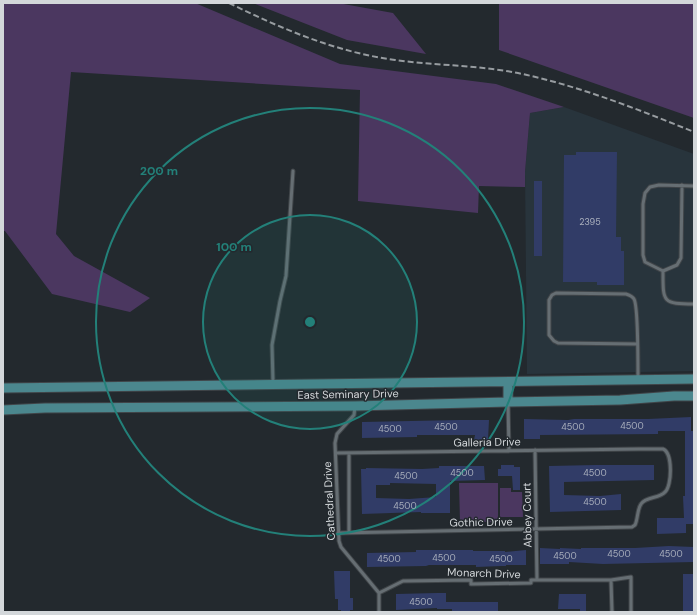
<svg xmlns="http://www.w3.org/2000/svg" width="697" height="615" font-family="'DM Sans',sans-serif">
  <rect width="100%" height="100%" fill="#23292e"/>
  <!-- built -->
  <path fill="#28343c" d="M564,107l130,47v217l-167,3 -2,-202 5,-59z"/>
  <!-- green -->
  <path fill="#4b3760" d="M3,3h192l145,61 156,20 68,23 -34,6 -5,59v15l-46,-1 -1,27 -120,-12 2,-111 -289,-18 -15,162 18,22 76,42 -20,14 -78,-18 -47,-63h-2z
    M253,3h85l55,10 33,41 -79,-14z
    M499,3h195v115l-195,-68z
    M459,483h39v39h-38z
    M500,488h11v4h11l1,25h-23z"/>
  <!-- building -->
  <path fill="#313c67" fill-rule="evenodd" d="M576,152h41l-1,85h5v14h3v34h-27v-3h-34l1,-127h12z
    M534,181h8v75h-8z
    M691,417v14h3v93h-8v9l-29,1v-16h27l-1,-22h2v-65h-27v3l-118,1v4h-16v-20l44,1 6,-1h74z
    M459,420h30l-1,20h-14l1,-5h-58v2l-55,1v-16z
    M501,465h13v2h6v23h-7l-1,-14h-14v-7h3z
    M596,465h58v15l-90,2v13l36,1 21,-2v16l-71,2 -1,-46z
    M439,466h45l1,14 -35,1v32h-29v-1l-59,2 -1,-45h5v-1l56,1 17,-1zM390,483l46,1v13l-27,2 -33,-1v-13h14z
    M669,546l25,1v15l-91,2 -34,-2v2h-29v-16l20,1v-1l21,1v-1h54z
    M416,550h57v1h32v1l21,-2v15h-20v1h-4l-26,1v-2h-47l-3,1 -59,1v-14l49,-1z
    M334,571h16v27h3v12h-3v2h-9v-2h-3v-11h-3z
    M683,574h11v38h-11z
    M437,593h9v9h52v10h-46v-3h-15v-1l-41,2v-16z
    M559,594h27v18h-6v-3h-22z"/>
  <g fill="none" stroke-linecap="round" stroke-linejoin="round">
    <defs>
      <path id="lane" d="M694,186l-35,-1 -9,2 -5,6 -2,11v51l2,7 18,9c0,31 -1,33 31,33
        M663,271l14,-6 4,-7 1,-73
        M637,344l-79,-1 -4,-2 -5,-6v-35l3,-5 4,-2 70,1c3,1 7,3 8,5 4,7 4,67 4,79
        M273,382l-1,-37 8,-44 6,-25 7,-105
        M508,402l1,49
        M355,406l-1,9 -17,19 -2,9 4,98 2,6 38,46v19
        M535,450l2,130
        M336,453l303,-4h24c10,4 9,37 2,43 -6,7 -19,4 -24,12 -4,6 -3,15 -6,21l-3,2 -294,6
        M349,453v80
        M611,580l1,32
        M379,593l24,-12 68,-1v4l60,-1v-3h80l20,-3v35"/>
      <path id="secondary" d="M508,382v20
        M3,388l691,-9
        M3,410l42,-2 310,-2 153,-4 112,-2 54,-4h20"/>
    </defs>
    <!-- lane casing -->
    <use href="#lane" stroke="#404549" stroke-width="5"/>
    <!-- secondary casing -->
    <use href="#secondary" stroke="#404549" stroke-width="11"/>
    <!-- lane -->
    <use href="#lane" stroke="#666e73" stroke-width="3"/>
    <!-- secondary -->
    <use href="#secondary" stroke="#4b878e" stroke-width="9"/>
    <!-- rail -->
    <path stroke="#979ca0" stroke-width="2" stroke-dasharray="6 3" stroke-linecap="butt" d="M229,3c53,26 107,49 166,57 44,6 89,5 132,15 57,13 113,35 167,57"/>
  </g>
  <!-- distance rings -->
  <circle cx="310" cy="322" r="107" fill="#238079" fill-opacity=".12"/>
  <g fill="none" stroke="#238079" stroke-width="2">
    <circle cx="310" cy="322" r="107"/>
    <circle cx="310" cy="322" r="214"/>
  </g>
  <g text-anchor="middle" stroke-width="3" stroke-linejoin="round" paint-order="stroke">
    <!-- number labels -->
    <g font-size="9" fill="#aab0bd">
      <text x="590" y="225">2395</text>
      <text x="632" y="429">4500</text>
      <text x="446" y="430">4500</text>
      <text x="573" y="430">4500</text>
      <text x="390" y="432">4500</text>
      <text x="462" y="476">4500</text>
      <text x="595" y="476">4500</text>
      <text x="406" y="479">4500</text>
      <text x="595" y="505">4500</text>
      <text x="405" y="509">4500</text>
      <text x="619" y="557">4500</text>
      <text x="671" y="557">4500</text>
      <text x="565" y="559">4500</text>
      <text x="444" y="561">4500</text>
      <text x="389" y="562">4500</text>
      <text x="501" y="562">4500</text>
      <text x="421" y="605">4500</text>
    </g>
    <!-- street labels -->
    <g font-size="11" fill="#d3d7da" stroke="#23292e">
      <text transform="translate(348 394) rotate(-1)" y="4">East Seminary Drive</text>
      <text transform="translate(487 442) rotate(-1)" y="4">Galleria Drive</text>
      <text transform="translate(329 501) rotate(-93)" y="4">Cathedral Drive</text>
      <text transform="translate(527 515) rotate(-91)" y="4">Abbey Court</text>
      <text transform="translate(481 522) rotate(-1)" y="4">Gothic Drive</text>
      <text transform="translate(484 573) rotate(2)" y="4">Monarch Drive</text>
    </g>
  </g>
  <circle cx="310" cy="322" r="6" fill="#238079" stroke="#23292e" stroke-width="2"/>
  <g font-size="12" text-anchor="middle" font-weight="bold" fill="#238079" stroke="#23292e" stroke-width="3" stroke-linejoin="round" paint-order="stroke">
    <text x="159" y="175">200 m</text>
    <text x="234" y="251">100 m</text>
  </g>
  <!-- border -->
  <rect width="697" height="615" fill="none" stroke="#d3d7da" stroke-width="8"/>
</svg>
